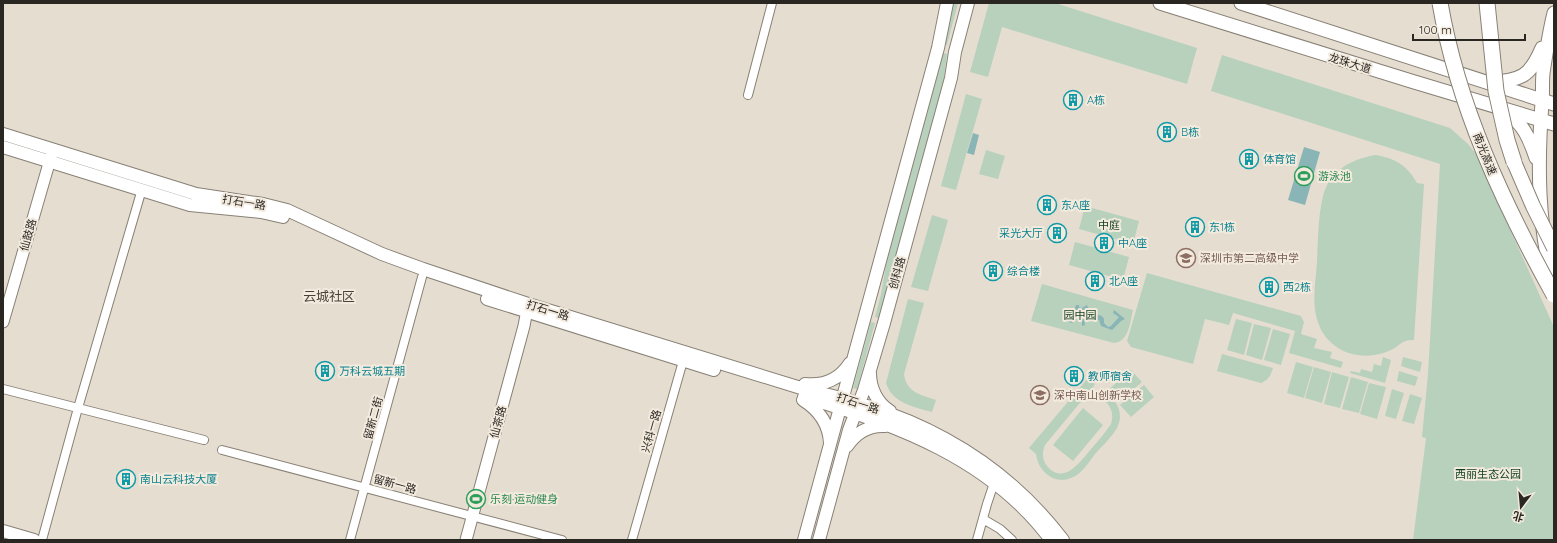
<svg xmlns="http://www.w3.org/2000/svg" width="1557" height="543" font-family="Quicksand,'Noto Sans SC',sans-serif">
  <rect width="100%" height="100%" fill="#e6ddd1"/>
  <!-- green -->
  <path fill="#b7d1bc" fill-rule="evenodd" d="M954,3h4l-11,42 -3,-1z
    M989,3h66l142,45 -10,36 -185,-57 -14,50 -18,-5z
    M943,53l4,1 -4,32 -64,232 -4,-1 6,-23 5,-29z
    M1222,55l228,73 18,16 8,10 78,173v213h-141l13,-102 -4,-1 6,-63 12,-210 -229,-73z
    M966,94l16,5 -26,91 -15,-4z
    M986,150l19,6 -7,23 -19,-5z
    M1375,155c20,3 32,10 42,28l7,1 -10,156c-12,0 -11,3 -21,9 -14,7 -29,9 -44,4 -14,-4 -27,-17 -31,-31 -7,-18 -2,-41 -1,-60 1,-22 1,-45 6,-66 2,-7 5,-14 9,-19 11,-13 27,-19 43,-22z
    M1085,206l54,15 -6,23 -54,-15z
    M932,215l16,5 -20,71 -17,-4z
    M1075,242l54,15 -6,23 -54,-15z
    M1147,273l154,43 3,6 -3,12 16,5 -3,9 18,4 -2,6 13,4 -2,6 -52,-15 6,-22 -62,-18 -4,12 -24,-6 -12,45 -62,-17 -4,-6z
    M1042,284l91,26c-3,12 -4,32 -19,33l-83,-22z
    M908,299l16,4 -20,71c2,18 17,21 32,26l-4,12c-18,-5 -40,-9 -46,-29z
    M1236,319l16,4 -8,32 -17,-5z
    M871,322l4,1 -18,66 -4,-1z
    M1254,324l17,4 -9,32 -16,-5z
    M1273,329l17,5 -9,31 -17,-5z
    M1222,354l51,14c-2,6 -4,12 -12,15l-44,-12z
    M1383,357l8,3 -6,23 -35,-10 1,-2 9,2 1,-4 11,3 2,-8 7,2z
    M1403,357l19,5 -2,10 -19,-6z
    M1296,362l17,5 -9,31 -17,-5z
    M1314,367l17,5 -9,31 -17,-5z
    M1131,370l11,12 -24,20 -10,-12z
    M1399,371l19,6 -3,9 -18,-5z
    M1332,372l17,5 -9,31 -16,-4z
    M1351,377l17,5 -9,31 -17,-4z
    M1088,378l7,6 -4,6c19,0 36,18 26,38 -5,9 -15,18 -22,26 -6,8 -13,20 -24,24 -17,7 -33,-7 -35,-24l-7,-6zM1095,397c14,3 20,14 16,27 -6,9 -13,17 -20,25 -10,12 -27,37 -44,17 -5,-6 -5,-14 -2,-21l34,-41 7,-6z
    M1369,383l17,4 -9,32 -17,-5z
    M1144,385l10,12 -23,20 -11,-12z
    M1392,389l12,4 -8,26 -11,-3z
    M1410,394l12,4 -8,26 -12,-3z
    M1083,408l20,17 -30,36 -20,-16z"/>
  <!-- water -->
  <path fill="#8ab5b6" d="M973,133l6,2 -5,20 -7,-2z
    M1304,147l16,5 -15,53 -17,-5z
    M1076,305h3v2l3,1 5,-3 3,8 12,3 2,3v4l4,4 3,-1 8,-9 -6,-4 1,-3 11,9 -4,2 -9,9 -11,-4 -2,-6 -6,-1 -6,-6 -2,1 -1,5 1,6 -3,1v-7l-3,-3 -7,7 -3,-1v-3l4,-5z"/>
  <g fill="none" stroke-linecap="round" stroke-linejoin="round">
    <defs>
      <path id="minor" d="M748,95l24,-92
        M3,389l201,51
        M222,450l340,90
        M983,519l17,10 12,11
        M42,540l36,-132 64,-219
        M350,540l72,-263
        M632,540l51,-179h4
        M977,540l10,-36 7,-21"/>
      <path id="tertiary" d="M3,322l49,-169
        M466,540l58,-214 4,-22"/>
      <path id="secondary" d="M3,134l193,60 67,10 24,6 95,44 41,15 105,35 286,88c19,3 35,9 53,14 80,25 145,67 196,134
        M3,147l187,58 71,7 22,5
        M487,299l227,71
        M870,373c0,15 7,30 20,38
        M806,385l-1,-1c19,2 35,-5 45,-21
        M804,397c92,27 188,63 247,143
        M803,400c16,10 26,24 27,43
        M847,446c9,-13 21,-21 38,-20
        M3,531l31,9
        M804,540l134,-492 9,-45
        M819,540l30,-110 15,-40 20,-67 67,-245 4,-26 13,-49"/>
      <path id="primary" d="M1160,3l251,78 143,43
        M1241,3l313,101
        M1554,13c-5,20 -8,40 -11,60 -1,10 0,20 -1,30 -5,65 -4,122 12,185
        M1490,83c32,-4 39,-5 52,-35
        M1505,112c18,10 25,28 31,46"/>
    </defs>
    <!-- minor casing -->
    <use href="#minor" stroke="#888075" stroke-width="10"/>
    <!-- tertiary casing -->
    <use href="#tertiary" stroke="#888075" stroke-width="13"/>
    <!-- secondary casing -->
    <use href="#secondary" stroke="#888075" stroke-width="14"/>
    <!-- primary casing -->
    <use href="#primary" stroke="#888075" stroke-width="15"/>
    <!-- minor -->
    <use href="#minor" stroke="#fff" stroke-width="8"/>
    <!-- tertiary -->
    <use href="#tertiary" stroke="#fff" stroke-width="11"/>
    <!-- secondary -->
    <use href="#secondary" stroke="#fff" stroke-width="12"/>
    <!-- primary -->
    <use href="#primary" stroke="#fff" stroke-width="13"/>
    <defs>
      <path id="trunk-bridge" d="M1514,162l19,44 21,42"/>
      <path id="motorway-bridge" d="M1440,3c18,104 63,200 114,292
        M1487,3l9,88 11,49 7,22"/>
    </defs>
    <!-- trunk-bridge casing -->
    <use href="#trunk-bridge" stroke="#888075" stroke-width="16" stroke-linecap="butt"/>
    <!-- motorway-bridge casing -->
    <use href="#motorway-bridge" stroke="#888075" stroke-width="17" stroke-linecap="butt"/>
    <!-- trunk-bridge -->
    <use href="#trunk-bridge" stroke="#fff" stroke-width="14"/>
    <!-- motorway-bridge -->
    <use href="#motorway-bridge" stroke="#fff" stroke-width="15"/>
  </g>
  <!-- icons -->
  <defs>
    <symbol id="building-ring" viewBox="-11 -11 22 22"><circle r="9.5" fill="#f3eade" stroke="#0f9aa8" stroke-width="1.5"/><path d="M-4-6H4V6H1V3H-1V6H-4ZM-2.5-4.3h1.7v1.8h-1.7ZM.8-4.3h1.7v1.8H.8ZM-2.5-1h1.7V.8h-1.7ZM.8-1h1.7V.8H.8Z" fill="#0f9aa8"/></symbol>
    <symbol id="stadium-ring" viewBox="-11 -11 22 22"><circle r="9.5" fill="#f3eade" stroke="#2e9e5b" stroke-width="1.5"/><path d="M0-5a6.5 5 0 1 0 0 10a6.5 5 0 1 0 0-10ZM-3.5-1.8h7v3.6h-7Z" fill="#2e9e5b"/></symbol>
    <symbol id="school-ring" viewBox="-11 -11 22 22"><circle r="9.5" fill="#f3eade" stroke="#8d6e63" stroke-width="1.5"/><path d="M0-5L7-2L0 1L-7-2ZM-4 1L0 2.5L4 1V4Q0 6-4 4Z" fill="#8d6e63"/></symbol>
  </defs>
  <g fill-rule="evenodd">
    <use href="#building-ring" x="1062" y="89" width="22" height="22"/>
    <use href="#building-ring" x="1156" y="121" width="22" height="22"/>
    <use href="#building-ring" x="1238" y="148" width="22" height="22"/>
    <use href="#stadium-ring" x="1293" y="165" width="22" height="22"/>
    <use href="#building-ring" x="1036" y="194" width="22" height="22"/>
    <use href="#building-ring" x="1184" y="216" width="22" height="22"/>
    <use href="#building-ring" x="1046" y="222" width="22" height="22"/>
    <use href="#building-ring" x="1093" y="232" width="22" height="22"/>
    <use href="#school-ring" x="1175" y="247" width="22" height="22"/>
    <use href="#building-ring" x="982" y="260" width="22" height="22"/>
    <use href="#building-ring" x="1084" y="270" width="22" height="22"/>
    <use href="#building-ring" x="1258" y="276" width="22" height="22"/>
    <use href="#building-ring" x="314" y="360" width="22" height="22"/>
    <use href="#building-ring" x="1063" y="365" width="22" height="22"/>
    <use href="#school-ring" x="1029" y="384" width="22" height="22"/>
    <use href="#building-ring" x="115" y="468" width="22" height="22"/>
    <use href="#stadium-ring" x="465" y="488" width="22" height="22"/>
  </g>
  <g text-anchor="middle" stroke-width="4" stroke-linejoin="round" paint-order="stroke">
    <!-- street labels -->
    <g font-size="11" fill="#2a2723" stroke="#f3eade">
      <text transform="translate(1350 63) rotate(17)" y="4">龙珠大道</text>
      <text transform="translate(1485 154) rotate(68)" y="4">南光高速</text>
      <text transform="translate(244 202) rotate(9)" y="4">打石一路</text>
      <text transform="translate(28 235) rotate(-74)" y="4">仙鼓路</text>
      <text transform="translate(897 273) rotate(-74)" y="4">创科路</text>
      <text transform="translate(548 310) rotate(17)" y="4">打石一路</text>
      <text transform="translate(858 403) rotate(18)" y="4">打石一路</text>
      <text transform="translate(373 418) rotate(-75)" y="4">留新二街</text>
      <text transform="translate(498 422) rotate(-75)" y="4">仙茶路</text>
      <text transform="translate(651 431) rotate(-74)" y="4">兴科一路</text>
      <text transform="translate(395 484) rotate(15)" y="4">留新一路</text>
    </g>
    <!-- culture labels -->
    <g font-size="11" fill="#0d838f" stroke="#f3eade" text-anchor="start">
      <text x="1087" y="104">A栋</text>
      <text x="1181" y="136">B栋</text>
      <text x="1263" y="163">体育馆</text>
      <text x="1061" y="209">东A座</text>
      <text x="1209" y="231">东1栋</text>
      <text x="1043" y="237" text-anchor="end">采光大厅</text>
      <text x="1118" y="247">中A座</text>
      <text x="1007" y="275">综合楼</text>
      <text x="1109" y="285">北A座</text>
      <text x="1283" y="291">西2栋</text>
      <text x="339" y="375">万科云城五期</text>
      <text x="1088" y="380">教师宿舍</text>
      <text x="140" y="483">南山云科技大厦</text>
    </g>
    <!-- leisure labels -->
    <g font-size="11" fill="#27864d" stroke="#f3eade" text-anchor="start">
      <text x="1318" y="180">游泳池</text>
      <text x="490" y="503">乐刻·运动健身</text>
    </g>
    <!-- park labels -->
    <g font-size="11" fill="#0d3e1d" stroke="#f3eade">
      <text x="1109" y="229">中庭</text>
      <text x="1080" y="319">园中园</text>
      <text x="1488" y="478">西丽生态公园</text>
    </g>
    <!-- education labels -->
    <g font-size="11" fill="#785e54" stroke="#f3eade" text-anchor="start">
      <text x="1200" y="262">深圳市第二高级中学</text>
      <text x="1054" y="399">深中南山创新学校</text>
    </g>
    <!-- quarter labels -->
    <g font-size="13" fill="#484137" stroke="#f3eade">
      <text x="329" y="301">云城社区</text>
    </g>
  </g>
  <!-- border -->
  <rect width="1557" height="543" fill="none" stroke="#2a2723" stroke-width="8"/>
  <!-- north arrow -->
  <g transform="translate(1521 507) rotate(196)" stroke="#f3eade" stroke-width="3" paint-order="stroke">
  <path d="M0-3L7 15L0 10L-7 15Z" fill="#2a2723"/>
  <text y="-6" font-size="11" font-weight="bold" text-anchor="middle" fill="#2a2723">北</text>
  </g>
  <!-- scale -->
  <path d="M1413 34v6h112v-6" fill="none" stroke="#2a2723" stroke-width="2"/>
  <text x="1419" y="34" font-size="12" fill="#2a2723" stroke="#f3eade" stroke-width="3" paint-order="stroke">100 m</text>
</svg>
